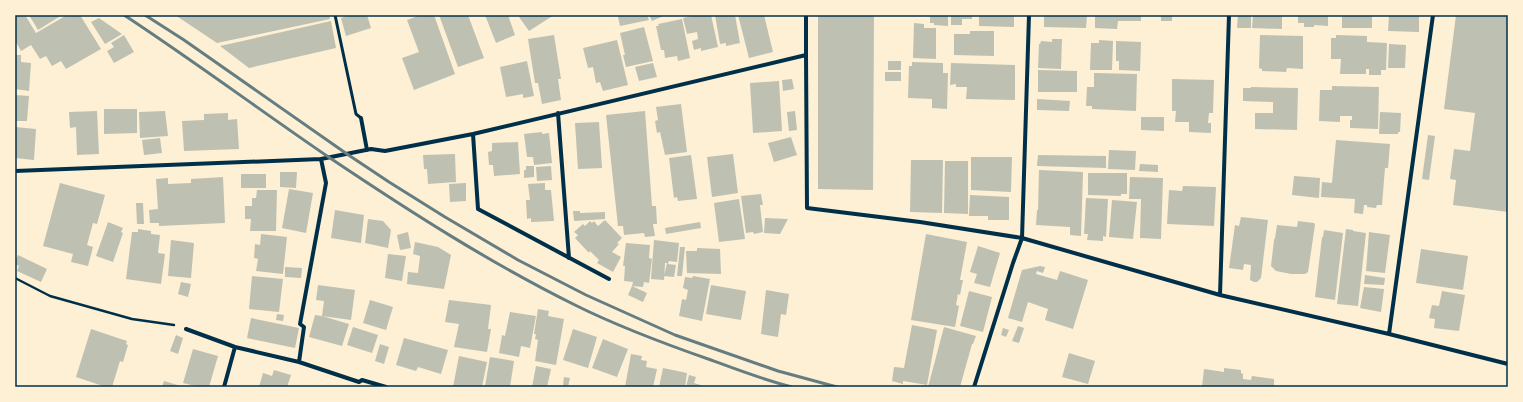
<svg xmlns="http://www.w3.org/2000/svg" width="1523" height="402" font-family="'Times New Roman',serif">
  <rect width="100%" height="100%" fill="#fdf0d5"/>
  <!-- building -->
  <path fill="#bec0b2" d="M15,15h10l11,18 31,-18h13l21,34 -35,20 -5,-8 -9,5 -6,-10 -6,3 -9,-14 -10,6 -6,-11z
    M29,15h33l-24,15z
    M175,15h154l1,4 -113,24z
    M350,15h17l4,13 -25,8 -5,-18z
    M421,15h13l21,59 -41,16 -12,-32 17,-6 -12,-32z
    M439,15h29l16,43 -26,9z
    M485,15h23l7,20 -19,8z
    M522,15h32l-25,16 -10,-14z
    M620,15h27l2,5 -29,6 -2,-9z
    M649,15h17l-14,6z
    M696,15h15l7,32 -17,4v-3l-7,2 -2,-9 6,-2 -1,-7 -10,2 -4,-16z
    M715,15h20l5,28 -14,3v-3l-6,1z
    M738,15h26l9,37 -24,6z
    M818,15h56l-1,175 -55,-1z
    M930,15h18v11l-14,-1v-2h-4z
    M951,15h21v4h-10v6h-11z
    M979,15h35v12l-35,-1z
    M1044,15h43l-1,13 -42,-1z
    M1095,15h46v6h-23l-1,8 -22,-1z
    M1161,15h11v6h-11z
    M1238,15h13v13h-14z
    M1253,15h29v14l-30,-1z
    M1298,15h30v11l-14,-1v2h-10v-4h-6z
    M1342,15h30v13h-30z
    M1389,15h30v17l-31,-1z
    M1456,15h52v197l-55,-7 3,-25 -6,-1 4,-30 16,2 5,-38 -31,-4z
    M99,18l23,16 -17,10 -14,-22z
    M682,19l8,39 -12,3 -1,-5 -12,2 -1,-8h-3l-5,-24h3l-1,-2z
    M331,21l5,27 -87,20 -29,-22z
    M914,23l10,1v4h12v31l-23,-1z
    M644,27l9,34 -27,6 -3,-12h2l-5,-22z
    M970,31h24v25l-40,-1v-21h16z
    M124,35l10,17 -20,11 -7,-12 7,-4 -3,-4z
    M554,35l7,44h-3l3,21 -19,4 -4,-21h-3l-7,-44z
    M1260,35l43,1v33l-16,-1 -1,4 -24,-1v-2l-3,-1z
    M1336,35l31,1v6l20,1 -1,27h-5v5h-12v-6h-3v5h-26l1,-15h-10v-21h5z
    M1052,39h10l-1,30 -23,-1 1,-24h1l1,-3 11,1z
    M617,40l11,45 -25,6 -3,-9 -4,1 -3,-16 -5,1 -5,-20z
    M1099,40l14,1 -1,29h-22l1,-27h8z
    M1116,41l25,1 -1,29 -21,-1v-9h-3z
    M1389,44l17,1 -1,23h-17z
    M15,55h6v7l10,1 -2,28 -14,-2z
    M527,61l7,35 -11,2v-4l-17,3 -6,-30z
    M888,61h13v9h-13z
    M912,62l31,1v10h5l-1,36 -15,-1v-9l-24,-1 1,-32h3z
    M653,63l4,14 -18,4 -4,-14z
    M951,63l64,2v35l-49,-1 1,-12h-11v-3l-6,1z
    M1038,70l39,1v21h-39z
    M885,72h16v9h-16z
    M1094,73l43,1 -1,37 -44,-2v-3h-6l1,-19h7z
    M792,79l2,10 -11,2 -1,-11z
    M1172,79l42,1 -1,33h-4l-1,10h3v10l-22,-1v-10h-14l1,-11h-4z
    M779,81l3,50 -29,2 -3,-50z
    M1332,86l47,1 -1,42 -28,-1v-8h2v-4h-12v6l-21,-1 1,-31h12z
    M1251,87l47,1 -1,42 -42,-1v-16h18v-11l-30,-1v-13h8z
    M15,95l14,1 -2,25h-12z
    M1037,99l33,2 -1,10 -32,-1z
    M681,104l6,48 -22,3 -5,-23 -3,1 -2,-12 3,-1 -2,-13z
    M104,109h33v24l-33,1z
    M97,111l2,43 -22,1 -1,-28 -6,1 -1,-16z
    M165,111l3,25 -28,2 -1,-26z
    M645,111l7,95h4l1,18h-4l2,12 -10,1 -1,-4 -20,2 -1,-9h-5l-12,-111z
    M795,111l2,19 -8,1 -2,-19z
    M1380,112l21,1 -1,19h-2v2h-19z
    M228,113v7l9,-1 2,30 -55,2 -2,-30 22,-1v-6z
    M1141,117h23v14l-23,-1z
    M599,122l3,46 -24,1 -3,-46z
    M15,127l21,2 -2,31 -19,-2z
    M542,132v2l7,-1 3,30 -18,2 -1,-8h-6l-3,-23z
    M1428,135l7,1 -6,44 -7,-1z
    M791,137l6,18 -23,7 -6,-19z
    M160,138l2,15 -18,2 -2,-15z
    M1336,140l54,4 -2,24h-3l-3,37h-5l-1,3 -9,-1v-2h-3l-1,9 -9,-1 1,-14 -34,-2 1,-15 10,1z
    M518,142l2,32 -26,2 -1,-11h-4l-1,-13 4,-1v-8z
    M1109,150l27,1 -1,19 -27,-1z
    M455,154l1,28 -28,2 -1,-15h-3l-1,-14z
    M733,154l5,39 -26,4 -5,-40z
    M691,155l6,44 -19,2 -1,-4 -3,1 -5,-40z
    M1038,155l68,1v12l-69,-2z
    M971,157h41l-1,35 -40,-2z
    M911,160h32l-1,53 -32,-1z
    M945,161h23v53l-24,-1z
    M1140,164l18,1v7l-19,-1z
    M526,166h8v11l-10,1v-8h2z
    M551,166l1,14 -15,1 -1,-14z
    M1039,170l44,2 -2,64 -11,-1v-8l-34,-2 1,-15h1z
    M280,172h17l-1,16 -16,-1z
    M1088,173h39v21h-6v2l-33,-1z
    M241,174h25v14h-25z
    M1294,176l26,2 -1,20 -27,-3z
    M223,177l2,46 -66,3v-3h-9l-1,-13 9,-1 -2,-30 12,-1v6l23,-1v-4z
    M1130,177l33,1 -2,61 -21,-1 1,-39h-12z
    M60,183l45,12 -8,29 -4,-1 -6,22 6,2 -5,19 -17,-4 2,-8 -30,-8z
    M466,183v18l-16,1 -1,-18z
    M545,183v7h6l3,31 -23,1v-4l-4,1 -1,-19h4l-2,-16z
    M1183,186l33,1 -2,39 -47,-2 2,-34 13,1z
    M289,189l24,4 -7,40 -24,-5z
    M257,190h20l-1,41h-26l1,-12h-6v-13h7v-8h4z
    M761,194l2,11h-3l3,27 -9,2 -1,-2 -7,1 -5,-37z
    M970,195l39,2v23h-21v-4h-19z
    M1086,198l22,1 -2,38 -3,-1v5l-16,-1 1,-6h-4z
    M739,199l6,40 -26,3 -5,-39z
    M1112,200l25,2 -4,37 -24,-2z
    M136,203h7l1,21h-7z
    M335,210l29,5 -3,28 -30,-5z
    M573,211h7v2l25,-1v7l-31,2z
    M1241,217l27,3 -7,58 -4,4h-3l-4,-2 1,-15 -7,-1 -1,6 -14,-2 6,-43 4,1z
    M765,218l23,1 -8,15 -16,-1z
    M368,219l15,2 8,9 -3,18 -23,-5z
    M605,220l17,18 -5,5 2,1 -7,8 9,5 -8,15 -16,-9 2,-3 -9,-9 -1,2 -14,-15 3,-3 -4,-3 9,-8 2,2 5,-5 2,2 2,-2 4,5z
    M1298,221l16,2 1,2 -7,47 -3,2h-14l-15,-3 -5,-5 3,-26 1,-2 2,-13 20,2z
    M108,222l15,6 -2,4 2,1 -10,29 -17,-6z
    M700,222l1,6 -35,6 -1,-6z
    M138,229l13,2v3l9,1 -2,18 7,1 -4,30 -35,-5 6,-47h6z
    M1346,229l7,1v1l13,2 -8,73 -21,-2z
    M1324,230l19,3 -8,67 -20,-3 7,-60h1z
    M408,232l3,16 -11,2 -3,-15z
    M1369,232l21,3 -5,38 -19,-2z
    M261,234l26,3 -4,37 -27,-3 2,-12 -4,-1 1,-14 5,1z
    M926,234l41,8 -7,38h3l-3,15 -2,-1 -2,11 3,1 -4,21 -44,-7z
    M171,240l23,3 -3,35 -23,-2z
    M654,240l25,3 -2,19 -8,-1 -1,3 8,1 -2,12 -10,-1 3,-13h-2l-1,17 -13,-1z
    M415,242l23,5 13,8 -7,34 -37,-5 1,-12 10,1 2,-17 -7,-2z
    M626,243l24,2 -1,13 3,1 -3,24 -5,-1 -1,5 -11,-1 1,-4 -9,-1 1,-15h-2z
    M978,246l22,7 -10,34 -16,-4 3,-9 -7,-2z
    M680,247h5l-3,29h-5z
    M697,248l23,1 1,25 -34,-1 -1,-22h11z
    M1421,249l47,7 -5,34 -47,-7z
    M388,254l18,2 -4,25 -17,-3z
    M18,255l29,14 -6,13 -24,-11 2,-5 -4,-2v-2z
    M1040,266l5,1 -2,6 -6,-2 -1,3 21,6 3,-9 28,9 -15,49 -28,-9 3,-11 -20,-7 -6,20 -14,-4 14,-48z
    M285,267l17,1 -1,10 -16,-1z
    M1365,275l20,3 -1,7 -20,-1z
    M252,276l31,3 -4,33 -30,-3z
    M693,276l17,3 -8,42 -23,-5 3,-17 4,1 2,-10 -5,-2 2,-11 7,1z
    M181,282l10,2 -3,13 -10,-3z
    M318,285l37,5 -4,30 -29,-4 27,8 -7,22 -33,-9 6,-22 7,1 2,-15 -8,-1z
    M711,285l35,6 -5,29 -35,-6z
    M632,286l15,7 -4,9 -15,-7z
    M1364,287l20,2 -3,23 -21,-4z
    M766,290l23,4 -3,21 -5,-1 -3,23 -17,-3z
    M969,291l23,6 -9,35 -23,-6z
    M1442,291l23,4 -6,36 -25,-3 1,-9 -6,-1 3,-13 7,1z
    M370,300l23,7 -7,23 -23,-7z
    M449,300l42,5 -3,24h3l-4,23 -33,-5 5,-23 -14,-2z
    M538,309l11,2 -1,5 16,3 -8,46 -21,-4 3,-21 -3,-1 1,-5h-2z
    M510,312l26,4 -6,32 -9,-2 -2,11 -20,-4 3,-18 3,1z
    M277,314l7,1 -1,6 -7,-1z
    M251,318l48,10 -4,20 -48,-10z
    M912,325l25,5 -10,55 -24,-4v3l-11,-3 2,-14 10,1z
    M1018,326l6,2 -5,15 -7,-2z
    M353,327l25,8 -6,18 -25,-8z
    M944,327l32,9 -3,8h-1l-12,43h-32z
    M1003,328l6,2 -3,7 -5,-2z
    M91,329l36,12 -1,3 2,1 -5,17 -3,-1 -8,26h-6l-30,-10z
    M573,329l24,8 -9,31 -25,-8z
    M176,335l7,3 -5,16 -8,-3z
    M404,338l44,12 -7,24 -23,-7 -2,4 -20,-6z
    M603,339l25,10 -11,28 -25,-9z
    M380,344l9,3 -5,17 -9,-3z
    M193,349l25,7 -9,31h-9l-17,-4z
    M1069,353l26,8 -7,23 -26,-7z
    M631,354l11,2 -1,4 6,1 -1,6 11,2 -4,18h-28z
    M459,356l28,6 -5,25h-29z
    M490,357l24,4 -4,26 -25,-1z
    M536,366l15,3 -4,18h-15z
    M663,368l24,5 -2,14h-26z
    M1224,368l17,2v3l2,1v5l8,1 1,-4 22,3v8h-72l2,-18 20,3z
    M274,370l17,5 -4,12h-28l4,-14 9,3z
    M689,375l7,2 -2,6 13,4h-21z
    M564,377l6,1 -2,9 -5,-1z
    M164,381l20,6h-22z"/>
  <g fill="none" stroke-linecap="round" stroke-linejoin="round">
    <!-- path -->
    <path stroke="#003049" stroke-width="2.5" d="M15,278l35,18 82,23 42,6"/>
    <!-- service -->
    <path stroke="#003049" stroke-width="3" d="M335,15l21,99 5,4"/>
    <!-- minor -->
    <path stroke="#003049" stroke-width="4" d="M806,55l1,153 113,14 102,16 198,57 169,39 119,30
      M558,113l11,145
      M361,118l6,32
      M473,134l5,75 131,70
      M15,171l306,-12 50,-10 14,2 88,-17 333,-79v-40
      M1220,295l9,-280
      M186,329l49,18 64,15 60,20 3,-2 24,7
      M1389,334l44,-319
      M299,362l5,-35 -4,-3 26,-141 -5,-24
      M224,387l11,-40
      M974,387l39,-124 9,-25 7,-223"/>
    <!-- rail -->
    <path stroke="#657d81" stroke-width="3" d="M124,15c70,46 137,96 206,143 79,53 160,105 245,147 44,22 90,39 136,55 27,10 53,20 81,27
      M145,15l39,25 163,114 42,28 56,35 73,43 68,35 89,40 103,36 59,16"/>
  </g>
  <!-- border -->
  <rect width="1523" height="402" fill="none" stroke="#fdf0d5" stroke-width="32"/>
  <rect x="16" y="16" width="1491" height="370" fill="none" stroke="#003049" stroke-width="1.5"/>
</svg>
